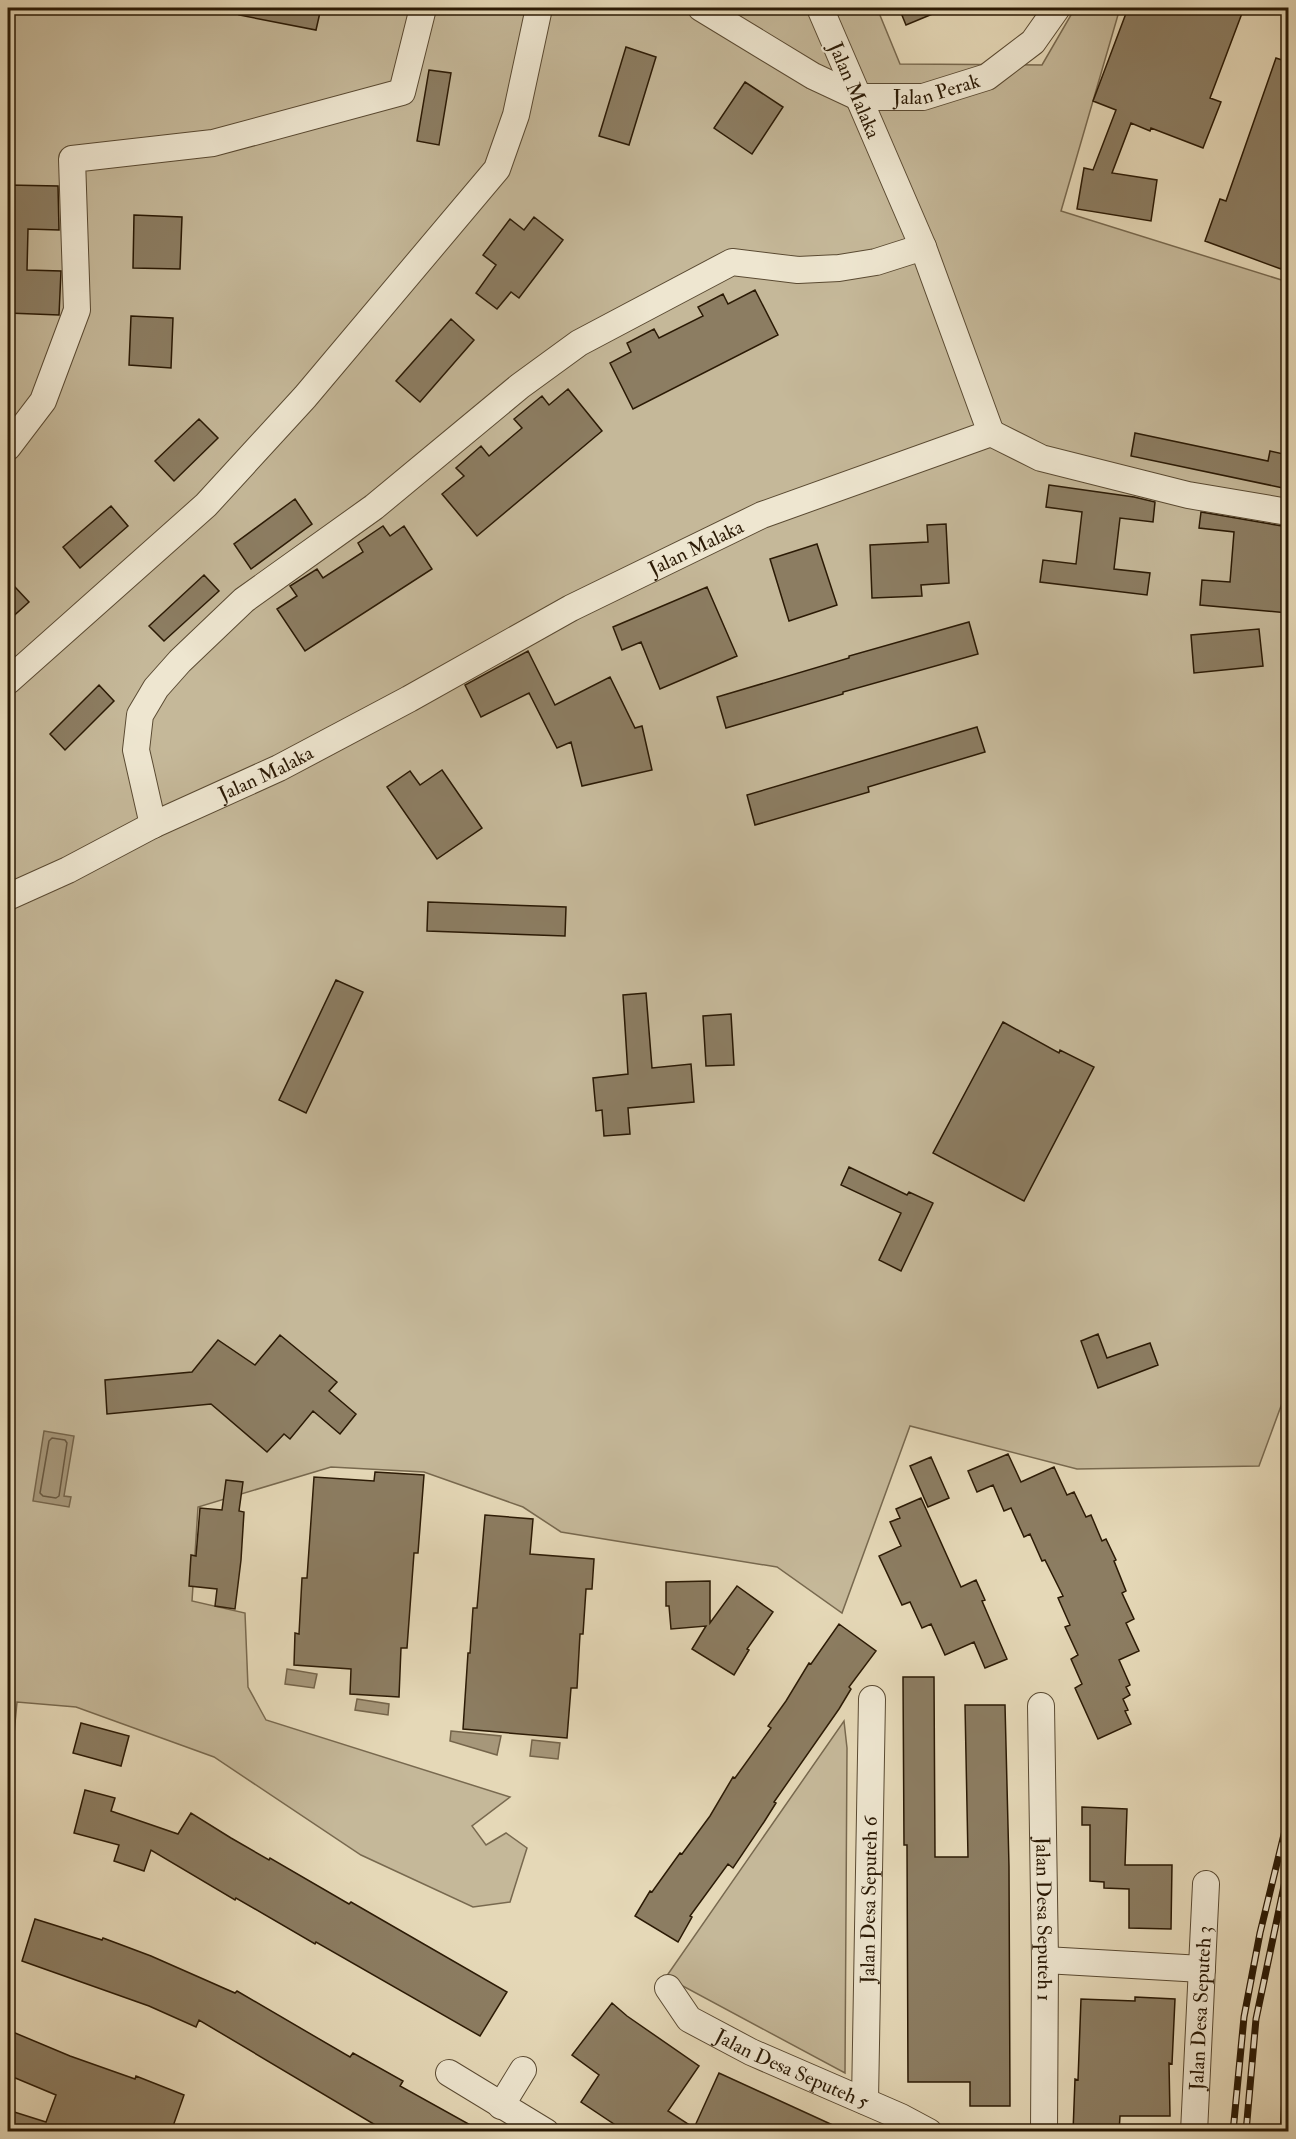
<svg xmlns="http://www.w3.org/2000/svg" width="1296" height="2139" font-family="'IM FELL Double Pica',serif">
  <rect width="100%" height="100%" fill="#e5d8b7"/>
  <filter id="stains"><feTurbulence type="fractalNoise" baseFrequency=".00333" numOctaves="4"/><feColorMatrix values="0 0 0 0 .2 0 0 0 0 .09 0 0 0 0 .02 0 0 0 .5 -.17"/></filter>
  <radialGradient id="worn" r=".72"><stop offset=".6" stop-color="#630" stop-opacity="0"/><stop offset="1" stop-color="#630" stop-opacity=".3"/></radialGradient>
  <!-- green -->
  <path fill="#c5b899" stroke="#78694f" stroke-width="1.5" d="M8,8h869l23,56 142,1 33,-57h45l-59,203 227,71v1105l-29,79 -182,3 -167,-43 -68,187 -65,-46 -216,-35 -38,-25 -99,-35 -93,-5 -133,40 -6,94 53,12 3,74 18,33 244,77 -38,29 14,19 20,-12 21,15 -17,54 -37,5 -112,-52 -147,-98 -138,-50 -59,-5 -4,43 -5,-2z
    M844,1721l3,27 -2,325 -179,-96z"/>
  <!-- water -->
  <path fill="#a6977a" stroke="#75654b" stroke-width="1.5" d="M44,1431l30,5 -10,60 7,1 -2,10 -36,-6z
    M287,1669l30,5 -3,14 -29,-4z
    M357,1699l32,5 -1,11 -33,-5z
    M451,1731l50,5 -4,19 -47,-14z
    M532,1740l28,3 -2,16 -28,-3z"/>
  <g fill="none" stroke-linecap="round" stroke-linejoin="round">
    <!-- shore -->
    <path stroke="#685840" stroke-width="1.5" d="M52,1438l13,2 2,3 -8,53 -3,2 -13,-2 -3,-3 9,-52z"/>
  </g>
  <!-- building -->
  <path fill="#8c7d62" stroke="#2b1a05" stroke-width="1.5" d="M240,8h81l-5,22 -77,-15z
    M899,8h48l-41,17z
    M1128,8h116l-34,90 11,4 -18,46 -52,-20 -1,3 -19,-8 -19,50 45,7 -6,41 -74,-12 7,-41 9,2 23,-60 -23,-9z
    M626,47l30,10 -27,88 -30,-9z
    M1276,58l12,4v188l-7,19 -76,-28 15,-42 6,2z
    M429,70l22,3 -12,72 -22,-4z
    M745,82l38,25 -31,47 -38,-26z
    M8,185l50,1 1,44 -31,-1 -1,41 34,1 -2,44 -51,-2z
    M134,215l48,2 -2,52 -47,-1z
    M534,217l29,23 -44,58 -8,-6 -14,17 -21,-16 20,-28 -13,-10 27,-36 14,11z
    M755,290l23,45 -145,74 -23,-46 21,-11 -4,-9 27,-14 5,9 44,-22 -5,-9 25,-13 5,10z
    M131,316l42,2 -2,50 -42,-3z
    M451,319l23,21 -54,62 -24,-21z
    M568,389l34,42 -125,105 -35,-42 22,-18 -8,-8 25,-22 8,10 33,-28 -8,-9 28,-23 7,9z
    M199,419l19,19 -44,43 -19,-20z
    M1135,433l133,28 2,-10 18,4v34l-157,-33z
    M1049,485l85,12 21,5 -2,20 -33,-4 -6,51 36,4 -3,22 -107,-13 3,-22 33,4 6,-52 -36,-5z
    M295,499l17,25 -61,45 -17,-25z
    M111,506l17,20 -48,42 -17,-21z
    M1201,512l87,15v86l-88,-8 2,-25 28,2 4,-50 -35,-4z
    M946,524l3,59 -28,2 1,11 -50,2 -2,-53 58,-3 -1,-17z
    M383,526l7,10 14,-10 28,43 -127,82 -28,-42 20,-13 -7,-10 27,-17 6,9 40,-26 -5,-9z
    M817,544l20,61 -48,16 -19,-62z
    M204,575l15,16 -55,50 -15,-15z
    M15,587l14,15 -21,19v-28z
    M707,587l30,69 -77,33 -19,-47 -19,8 -9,-23z
    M969,622l9,32 -135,38v2l-117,34 -9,-31 132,-39v-2z
    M1259,629l4,37 -69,7 -3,-38z
    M528,651l27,54 55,-28 25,51 7,-2 10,44 -70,16 -11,-44 -14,6 -28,-55 -48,24 -16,-32z
    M99,685l15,16 -49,49 -15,-16z
    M977,727l8,25 -117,35 1,5 -114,33 -8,-30z
    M442,770l40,58 -45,31 -50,-72 23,-16 10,14z
    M428,902l138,5 -1,29 -138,-5z
    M336,980l27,12 -57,121 -27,-13z
    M646,993l6,75 39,-4 3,38 -66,6 2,26 -26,2 -2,-26 -6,1 -3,-33 35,-4 -5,-79z
    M731,1014l3,51 -28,1 -3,-50z
    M1003,1022l56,31 1,-3 34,17 -70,134 -91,-48z
    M849,1167l58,28 2,-3 24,11 -32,68 -22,-11 22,-47 -60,-28z
    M1098,1334l9,24 43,-15 8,22 -60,23 -17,-47z
    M280,1335l57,47 -8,9 27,23 -16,20 -27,-23 -23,28 -6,-5 -17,18 -56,-48 -104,10 -2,-34 87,-8 26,-32 37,25z
    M1008,1454l13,28 33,-15 13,28 7,-3 12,25 5,-2 11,26 4,-2 10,21 -2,1 12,30 -4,2 12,26 -8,4 13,28 -20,9 11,25 -4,2 4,8 -7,4 5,11 -3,1 6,13 -33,15 -23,-51 7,-4 -11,-25 7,-4 -13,-28 5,-2 -12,-27 5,-2 -18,-36 -3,1 -12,-27 -6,3 -13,-29 -7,3 -11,-26 -16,7 -9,-21z
    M931,1457l18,41 -21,9 -18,-41z
    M375,1472l49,3 -6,78h-4l-7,95h-6l-2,49 -49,-3 1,-25 -57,-4 1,-32 4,1 3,-56h5l7,-101 60,4z
    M226,1480l17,2 -4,29 5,1 -3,48 -6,49 -20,-3 2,-17 -28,-3 2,-31 5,1 4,-48 22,2z
    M921,1498l40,89 15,-7 9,20 -3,1 25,58 -22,9 -11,-26 -29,13 -14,-31 -9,4 -12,-26 -8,3 -23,-49 22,-10 -11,-24 10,-4 -4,-9z
    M485,1515l48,4 -3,35 64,5 -2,30h-6l-3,45h-3l-3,54h-6l-4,50 -104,-9 5,-76h2l3,-45h4z
    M710,1581v42l27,-37 36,26 -26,37 2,1 -15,25 -42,-26 14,-23 -35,3 -2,-23h-3v-24z
    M839,1624l37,27 -27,36 2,2 -12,20 -65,93 2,1 -12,19 -31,46 -5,-4 -38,52 2,1 -14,25 -43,-26 15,-25 2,1 28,-39 2,1 28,-38 23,-39 2,1 36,-50 -3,-2 18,-25 23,-38 2,1z
    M903,1677h31l1,180h33l-3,-152h40l4,161 1,240h-40v-24h-62l-1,-237h-3z
    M81,1723l48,13 -8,30 -48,-13z
    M85,1790l30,8 -4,13 67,23 13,-21 40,25 38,22 1,-2 79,46 2,-2 156,90 -27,44 -164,-94 -1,2 -79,-46 -1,2 -84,-50 -7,21 -30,-10 5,-16 -45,-12z
    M1082,1807l45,2 -2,56h47l-1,64 -42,-1v-39l-25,-1v-6l-14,-1v-56h-8z
    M35,1919l67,21 1,-2 48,18 84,37 2,-2 113,66 3,-4 50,28 -3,5 83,46h-96l-188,-112 -3,7 -47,-21 -127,-45z
    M1135,1997l40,2 -3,65 -3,-1 1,53h-50l-1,16h-46l2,-53 3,1 3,-81 54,2z
    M612,2003l15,13 72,50 -31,45 26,17 25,-55 129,59h-222l-45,-30 18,-27 -27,-20z
    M8,2030l62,26 65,23 1,-3 48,19 -13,37h-163v-22l38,12 10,-27 -48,-20z"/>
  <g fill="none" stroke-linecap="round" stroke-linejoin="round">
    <defs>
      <g id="minor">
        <path id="s1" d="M701,8l112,68 45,21h65l64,-20 46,-35 24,-34"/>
        <path d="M991,433l50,25 147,37 100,17"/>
        <path d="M8,447l35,-46 34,-91 -5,-151 141,-16 189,-51 21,-84"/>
        <path d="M8,681l198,-176 99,-108 192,-228 19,-54 23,-107"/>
        <path d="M153,825l-17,-75 4,-35 16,-27 24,-27 64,-61 130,-93 146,-121 59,-43 153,-81 66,8 41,-2 37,-6 47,-15"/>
        <path id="s2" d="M8,897l60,-27 85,-45 126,-57 130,-69 162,-91 191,-93 229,-82 -68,-186 -103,-239"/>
        <path id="s3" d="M1041,1706l4,254 -1,172"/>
        <path d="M1045,1960l157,9"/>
        <path id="s4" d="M668,1988l21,31 62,33 150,65 28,15"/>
        <path d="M449,2073l97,59"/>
        <path id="s5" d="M865,2101l7,-402"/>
        <path d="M501,2106l22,-36"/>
        <path id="s6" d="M1194,2132l12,-248"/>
      </g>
    </defs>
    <!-- minor casing -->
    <use href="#minor" stroke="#5a4a32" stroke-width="28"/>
    <!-- minor -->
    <use href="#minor" stroke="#eee6d0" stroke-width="26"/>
    <defs>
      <path id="rail" d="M1233,2132l11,-115 16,-84 28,-115
        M1246,2132l10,-113 32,-152
        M1283,2132l5,-91"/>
    </defs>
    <!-- rail casing -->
    <use href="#rail" stroke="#2b1a05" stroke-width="7"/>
    <!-- rail -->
    <use href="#rail" stroke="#eee6d0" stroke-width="4.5" stroke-dasharray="14" stroke-linecap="butt"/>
  </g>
  <g text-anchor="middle" stroke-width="4.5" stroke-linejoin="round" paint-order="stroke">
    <!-- street labels -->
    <g font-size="20" fill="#2b1a05" stroke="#eee6d0">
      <text dy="7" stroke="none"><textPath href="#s1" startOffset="260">Jalan Perak</textPath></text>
      <text transform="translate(855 90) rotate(67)" y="7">Jalan Malaka</text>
      <text dy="7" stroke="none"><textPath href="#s2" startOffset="772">Jalan Malaka</textPath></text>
      <text dy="7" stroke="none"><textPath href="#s2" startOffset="286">Jalan Malaka</textPath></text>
      <text dy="7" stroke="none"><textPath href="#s5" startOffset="201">Jalan Desa Seputeh 6</textPath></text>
      <text dy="7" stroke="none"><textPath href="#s3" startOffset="213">Jalan Desa Seputeh 1</textPath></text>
      <text dy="7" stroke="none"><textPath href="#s6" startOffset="124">Jalan Desa Seputeh 3</textPath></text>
      <text dy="7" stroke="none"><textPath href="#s4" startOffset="152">Jalan Desa Seputeh 5</textPath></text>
    </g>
  </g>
  <!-- margin -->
  <rect width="1296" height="2139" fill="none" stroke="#e5d8b7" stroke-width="30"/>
  <rect x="9" y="9" width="1278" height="2121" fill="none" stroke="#2b1a05" stroke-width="3"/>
  <rect x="15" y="15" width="1266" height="2109" fill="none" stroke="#2b1a05" stroke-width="1.5"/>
  <rect width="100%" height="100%" filter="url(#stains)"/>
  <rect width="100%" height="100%" fill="url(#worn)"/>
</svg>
